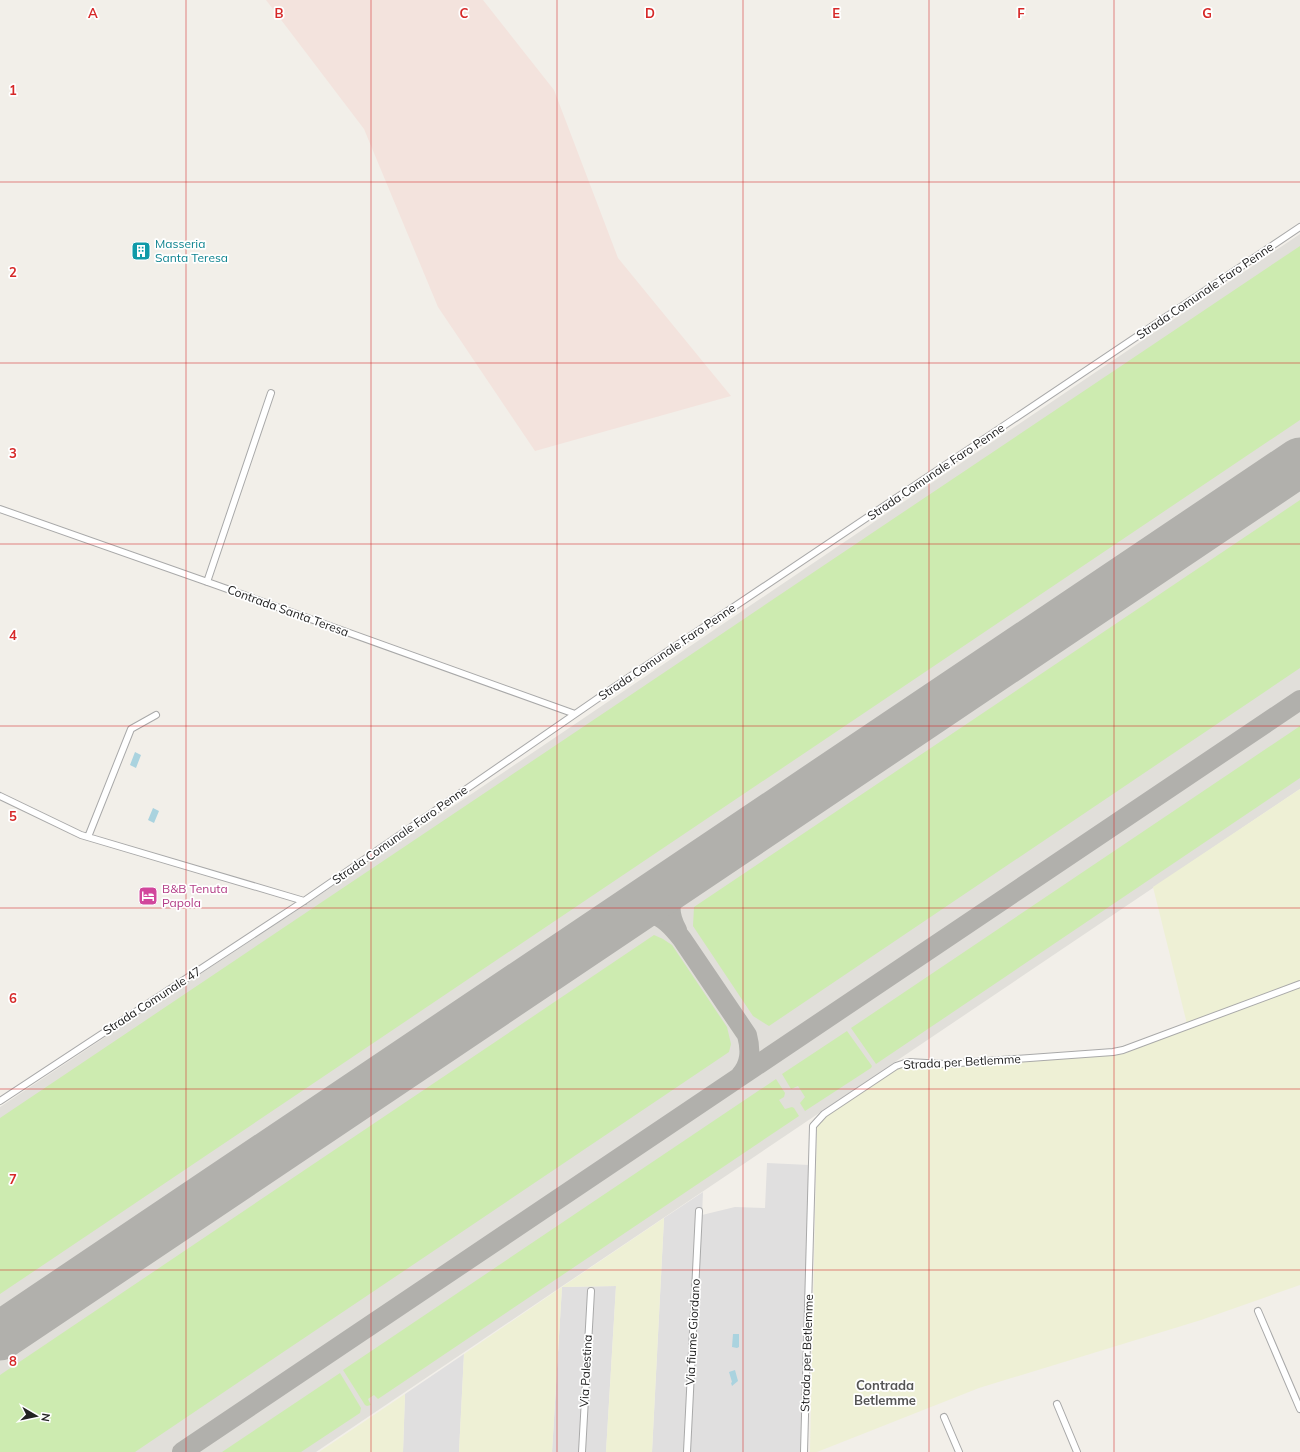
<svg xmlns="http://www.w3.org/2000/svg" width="1300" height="1452" font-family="Mulish,sans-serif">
  <rect width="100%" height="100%" fill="#f2efe9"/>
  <!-- residential -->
  <path fill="#e0dfdf" d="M767,1163l42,2 -8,287h-149l12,-234 39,-26 -1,23 33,-8 30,1z
    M616,1286l-10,166h-54l10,-165z
    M464,1354l-5,98h-56l2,-58z"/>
  <!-- military -->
  <path fill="#f3e3dd" d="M266,0h217l71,90 64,168 113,138 -196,55 -97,-144 -74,-178z"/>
  <!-- airport -->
  <path fill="#e1dfda" d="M1300,234v555l-984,663h-316v-345l473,-314z"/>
  <!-- farmland -->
  <path fill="#eef0d5" d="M1300,789v496l-99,35 -222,68 -162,64h-7l7,-328 5,-6 78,-51 26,-1 27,1 164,-13 15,-4 56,-22 -35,-141z
    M664,1218l-12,234h-46l10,-166 -54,1 -10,165h-93l5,-98 98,-67z
    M405,1394l-2,58h-84z"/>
  <!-- grass -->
  <path fill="#cdebb0" d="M1300,246v174l-1300,874v-176z
    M1300,500v168l-531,358 -16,-10 -60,-90 1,-19z
    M1300,726v52l-424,286 -25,-36z
    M654,935l9,4 9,6 55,82 4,17 -2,8 -594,400h-135v-77z
    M847,1031l25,35 -1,2 -66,43 -5,-8 5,-6 -7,-11 -7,3 -9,-15z
    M776,1079l9,14 -1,4 -5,3 6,9 7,-2 2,1 5,8 -421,283 -4,-4 -6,4 3,6 -4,1 -2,-1 -22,-35z
    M340,1373l21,35 -1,5 -59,39h-79z"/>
  <!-- water -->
  <path fill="#aad3df" d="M135,752l6,3 -5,13 -6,-3z
    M153,808l6,3 -5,12 -6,-3z
    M733,1334h6v13l-2,1 -5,-1z
    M735,1370l3,11 -6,5 -1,-3 1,-1 -3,-10z"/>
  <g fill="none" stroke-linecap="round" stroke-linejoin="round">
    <!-- taxiway -->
    <path stroke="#b1b0ac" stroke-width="20" d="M613,924c35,-15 45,-16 69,15l65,96c4,15 4,29 -7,41
      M677,930c-16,-29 0,-42 19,-63
      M182,1452l1118,-752"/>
    <!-- runway -->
    <path stroke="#b1b0ac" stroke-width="49" d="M0,1336l1300,-874"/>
    <defs>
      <path id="minor" d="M0,509l216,76 359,129
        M207,582l64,-189
        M0,796l81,39 223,66
        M88,837l43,-108 25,-14
        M0,1101l304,-200 303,-209 693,-465
        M1258,1311l42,98
        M1057,1404l20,48
        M944,1417l15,35
        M582,1452l9,-161
        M687,1452l12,-241
        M804,1452l9,-326 11,-12 72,-48 12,-4 37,2 168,-12 10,-2 177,-66"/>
    </defs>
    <!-- minor casing -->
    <use href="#minor" stroke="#a9a9a9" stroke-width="8"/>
    <!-- minor -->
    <use href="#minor" stroke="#fff" stroke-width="6"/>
  </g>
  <!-- grid -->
  <path fill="none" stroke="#d62828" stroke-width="1" stroke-opacity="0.55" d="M186,0v1452M371,0v1452M557,0v1452M743,0v1452M929,0v1452M1114,0v1452M0,182h1300M0,363h1300M0,544h1300M0,726h1300M0,908h1300M0,1089h1300M0,1270h1300"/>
  <!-- icons -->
  <defs>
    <symbol id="building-square" viewBox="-11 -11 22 22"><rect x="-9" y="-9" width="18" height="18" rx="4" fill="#0f9aa8" stroke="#fff"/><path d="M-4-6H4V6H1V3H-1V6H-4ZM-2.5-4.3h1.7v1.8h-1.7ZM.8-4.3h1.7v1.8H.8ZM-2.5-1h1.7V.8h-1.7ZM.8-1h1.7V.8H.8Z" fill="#fff"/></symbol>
    <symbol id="hotel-square" viewBox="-11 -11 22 22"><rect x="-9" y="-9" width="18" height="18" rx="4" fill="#d1479c" stroke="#fff"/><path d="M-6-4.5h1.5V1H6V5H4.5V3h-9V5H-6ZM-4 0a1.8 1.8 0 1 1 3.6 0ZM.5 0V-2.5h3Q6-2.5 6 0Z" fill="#fff"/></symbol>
  </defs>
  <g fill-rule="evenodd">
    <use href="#building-square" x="130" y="240" width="22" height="22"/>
    <use href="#hotel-square" x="137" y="885" width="22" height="22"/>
  </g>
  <g text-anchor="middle" stroke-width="3.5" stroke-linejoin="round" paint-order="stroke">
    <!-- culture labels -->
    <g font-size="12" fill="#0d838f" stroke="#fff" text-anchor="start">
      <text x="155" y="248">Masseria<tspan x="155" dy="14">Santa Teresa</tspan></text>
    </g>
    <!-- street labels -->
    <g font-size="12" fill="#222" stroke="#fff">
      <text transform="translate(1205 291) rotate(-34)" y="4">Strada Comunale Faro Penne</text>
      <text transform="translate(936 472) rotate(-34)" y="4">Strada Comunale Faro Penne</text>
      <text transform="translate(288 611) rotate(20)" y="4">Contrada Santa Teresa</text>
      <text transform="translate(667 652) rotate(-34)" y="4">Strada Comunale Faro Penne</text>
      <text transform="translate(400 835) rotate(-35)" y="4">Strada Comunale Faro Penne</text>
      <text transform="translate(152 1001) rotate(-33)" y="4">Strada Comunale 47</text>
      <text transform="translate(962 1062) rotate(-3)" y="4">Strada per Betlemme</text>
      <text transform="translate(693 1332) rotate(-87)" y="4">Via fiume Giordano</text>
      <text transform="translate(807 1353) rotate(-88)" y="4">Strada per Betlemme</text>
      <text transform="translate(586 1371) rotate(-87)" y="4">Via Palestina</text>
    </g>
    <!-- hotel labels -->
    <g font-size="12" fill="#b23c85" stroke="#fff" text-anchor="start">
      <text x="162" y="893">B&amp;B Tenuta<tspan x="162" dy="14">Papola</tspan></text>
    </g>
    <!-- neighbourhood labels -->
    <g font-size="13" font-weight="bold" fill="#555" stroke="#fff">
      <text x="885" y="1390">Contrada<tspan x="885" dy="15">Betlemme</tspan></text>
    </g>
  </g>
  <g font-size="13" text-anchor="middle" font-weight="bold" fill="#d62828" stroke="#fff" stroke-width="3.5" stroke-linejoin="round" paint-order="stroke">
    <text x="93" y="18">A</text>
    <text x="279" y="18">B</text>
    <text x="464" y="18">C</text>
    <text x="650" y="18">D</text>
    <text x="836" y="18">E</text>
    <text x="1021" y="18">F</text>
    <text x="1207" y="18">G</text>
    <text x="13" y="95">1</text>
    <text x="13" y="277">2</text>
    <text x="13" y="458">3</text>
    <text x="13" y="640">4</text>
    <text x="13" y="821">5</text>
    <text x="13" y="1003">6</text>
    <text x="13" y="1184">7</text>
    <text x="13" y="1366">8</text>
  </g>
  <!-- north arrow -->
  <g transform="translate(36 1416) rotate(99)" stroke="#ffffff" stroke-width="3" paint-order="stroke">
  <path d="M0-3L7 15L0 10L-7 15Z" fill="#222222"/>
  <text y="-6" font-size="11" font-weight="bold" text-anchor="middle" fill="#222222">N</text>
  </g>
</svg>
